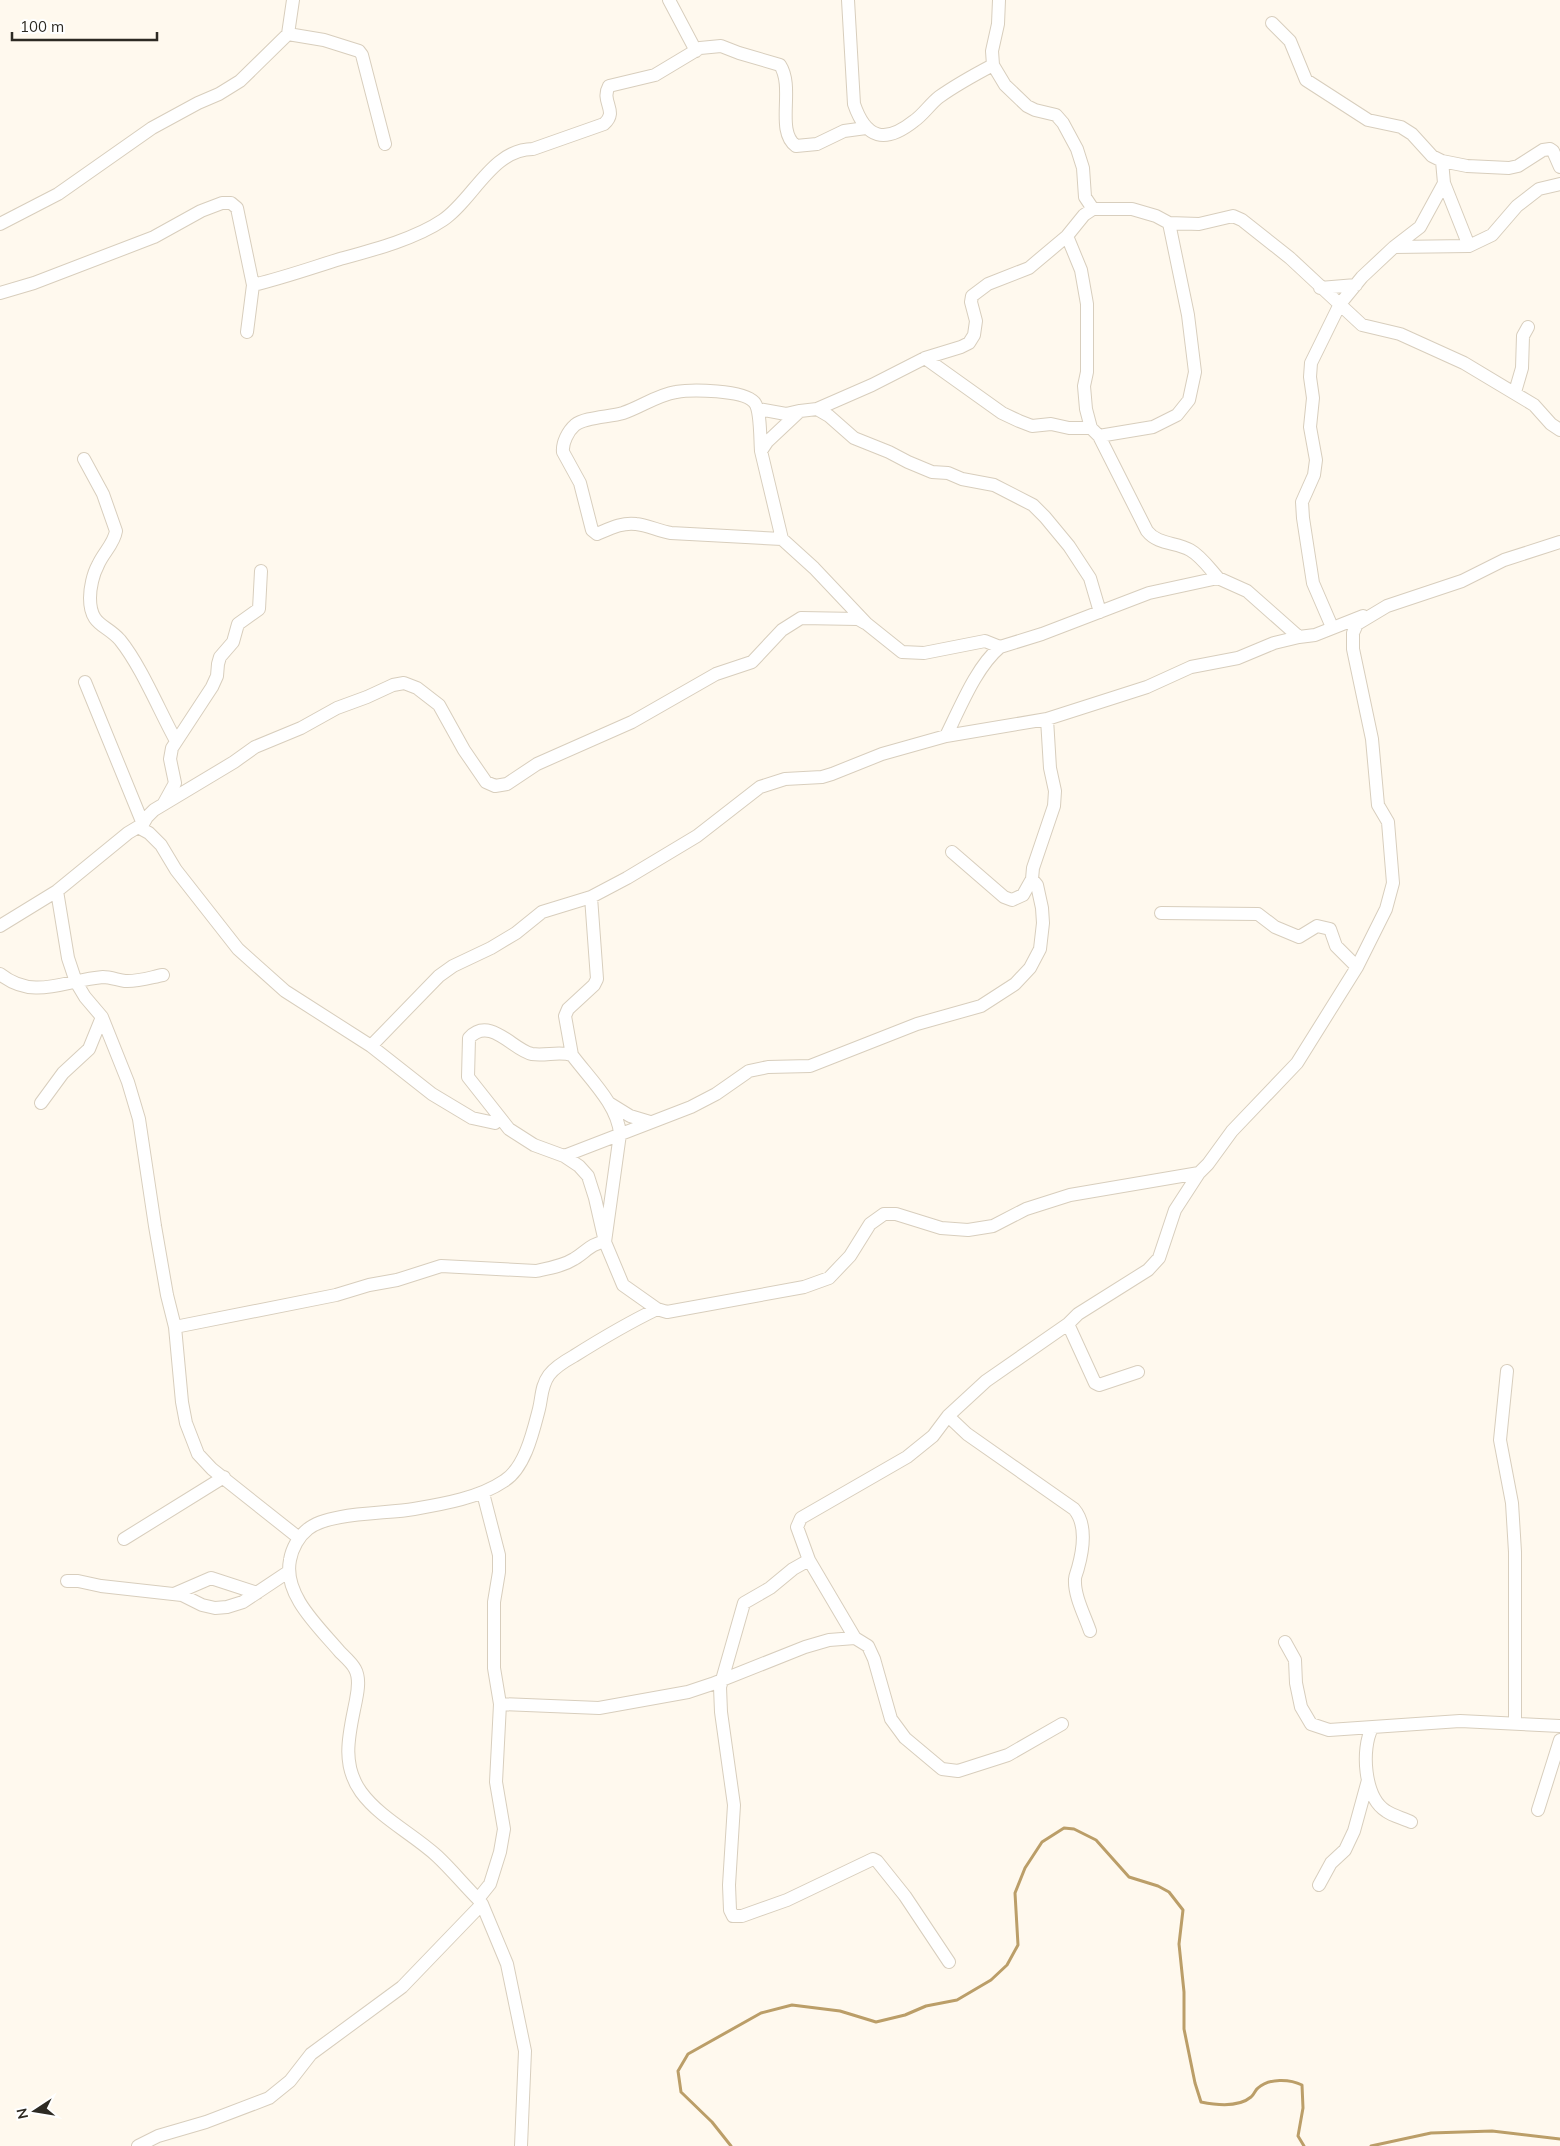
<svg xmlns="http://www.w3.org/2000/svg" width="1560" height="2146" font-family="Mulish,sans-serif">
  <rect width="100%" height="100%" fill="#fff9ee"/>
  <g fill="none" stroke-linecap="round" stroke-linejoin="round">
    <!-- stream -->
    <path stroke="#bb9e68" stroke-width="3" d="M731,2146l-19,-24 -31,-30 -3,-21 10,-17 73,-41 31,-8 48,6 36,11 29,-7 21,-9 31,-6 34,-20 16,-15 11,-20 -3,-52 10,-25 17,-26 22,-14 10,1 22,11 33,37 29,9 11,6 14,18 -4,34 5,48v37l11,54 6,19c15,3 37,6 50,-5 3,-2 4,-7 7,-9 11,-10 32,-9 44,-3l1,23 -5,28 6,10
      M1371,2146l60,-13 61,-2 68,8"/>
    <defs>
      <path id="minor" d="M669,0l27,51
        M848,0l6,104c12,35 31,40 60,17 9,-6 16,-17 25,-24 17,-12 35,-22 54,-32
        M999,0l-1,24 -6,27 1,14 12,20 22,21 8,4 21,5 7,8 14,26 6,19 2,29 8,12
        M1272,23l18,18 16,39 62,40 33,7 11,7 20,22 10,5 25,5 42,2 9,-2 25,-16 7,-1 3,2 7,16
        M288,34l36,6 35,11 3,4 23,89
        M1442,161l2,22 25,63
        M0,224l58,-30 94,-66 46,-25 21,-9 21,-13 48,-47 5,-34
        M1067,236l14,34 6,34v68l-3,14 2,23 5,19
        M1394,247l26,-20 24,-44
        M253,285c30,-7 58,-17 87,-26 33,-9 75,-20 103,-39 30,-20 49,-71 90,-71l71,-25c15,-13 -4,-22 5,-38l46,-11 45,-27 21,-2 18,7 41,12c15,23 -5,66 16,81l21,-2 27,-13 22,-3
        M1320,288l36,-3
        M0,293l34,-10 120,-46 47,-26 21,-8h9l6,5 16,77 -6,47
        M925,358l77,55 17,8 13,5 19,-2 18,4h22l8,8 48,95c11,14 29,11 43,19 11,6 20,19 28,28
        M1515,392l7,-24 1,-32 5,-9
        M758,409l28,5 13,-3
        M817,409l12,7 25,22 35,14 19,10 24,10 16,1 14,6 32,6 39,20 12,12 24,29 21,32 10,34
        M1099,436l54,-9 24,-12 12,-15 6,-28 -7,-57 -19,-92
        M761,451c-1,-11 0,-42 -7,-49 -11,-12 -62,-13 -78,-10 -19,3 -35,15 -53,21 -13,4 -38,4 -48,12 -7,6 -13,18 -12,27l17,31 12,47 5,4c12,-5 25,-12 39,-10 11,1 23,7 35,9l111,6
        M84,459l19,35 13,37c-2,13 -13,22 -18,34 -5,9 -8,23 -8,33 0,28 16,26 30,42 21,26 39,70 56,101
        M1363,616l-48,19 -16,2 -52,-46 -29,-13 -69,15 -107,41 -42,13 -15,-6 -61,12 -22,-1 -35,-28 -53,-56 -32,-29 -21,-88 6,-9 33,-31 17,-2 55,-24 53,-27 36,-11 8,-4 5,-8 2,-14 -5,-19 1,-6 16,-12 41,-16 38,-32 17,-21 9,-6h39l24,7 13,7 30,1 34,-8 9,4 48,38 72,67 38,9 64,29 70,42 17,19 9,6
        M1332,627l-19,-44 -10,-65 -1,-16 12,-27 2,-15 -6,-33 3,-29 -3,-21 1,-14 29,-59 22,-27 32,-30 75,-1 23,-11 25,-29 22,-17 21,-5
        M85,682l58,142
        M946,736l101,-17 100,-32 44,-20 47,-9 36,-15 25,-6
        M164,803l11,-20 -5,-24 2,-11 40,-61 5,-11 1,-12 2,-7 13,-15 5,-18 21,-15 2,-38
        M138,827l11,6 12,12 15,25 62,79 47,42 86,55 61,48 40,24 23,5
        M952,852l52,45 8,3 11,-5 9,-16 1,-11 21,-62 1,-15 -5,-23 -3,-49
        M57,891l11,67 8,24 9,15 17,20 26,65 11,37 16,107 12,69 8,32 7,75 4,21 12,31 14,15 87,69
        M1161,913l97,1 17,13 24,10 18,-11 13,3 6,17 21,21
        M0,926l57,-35 71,-58 15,-9 4,-7 7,-7 80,-48 21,-15 46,-19 36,-20 30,-11 26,-12 11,-2 13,5 22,17 25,45 22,32 9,4 12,-2 30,-20 95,-42 84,-48 36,-12 30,-32 19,-12 57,1 7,4
        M0,974c34,27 65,6 103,3 7,0 15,3 22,4 12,1 27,-4 38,-6
        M371,1046l68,-70 14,-10 38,-18 25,-15 26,-21 49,-15 36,-19 70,-42 63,-49 25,-8 37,-2 10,-3 50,-20 64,-18c14,-28 30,-69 54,-89
        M572,1055l-7,-39 3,-7 26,-24 3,-6 -6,-82
        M41,1103l22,-30 26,-24 13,-32
        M609,1103l21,13 20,6
        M564,1156l127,-49 25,-13 33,-23 19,-4 42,-1 107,-42 64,-18 34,-22 15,-16 10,-19 3,-26 -1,-15 -5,-23 -5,-6
        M605,1242l15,-108c-2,-29 -31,-56 -48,-79 -13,-4 -26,1 -40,-1 -18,-3 -42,-39 -63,-16l-1,39 41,52 25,16 30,11 15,10 9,10 7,22 10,44 18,43 34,24 10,3 137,-25 25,-9 21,-22 20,-32 14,-10h12l45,14 27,2 25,-4 33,-17 44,-14 129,-22
        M1068,1324l27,59 4,2 39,-13
        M175,1327l161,-32 33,-10 28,-5 44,-14 95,5c14,-3 27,-5 38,-12 12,-7 17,-16 31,-17
        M1507,1371l-7,69 12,63 3,49v171
        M948,1416l19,18 107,75c13,15 9,41 4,59 -1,4 -3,8 -3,11 -1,17 10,37 15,52
        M124,1539l100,-62
        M809,1560l-16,9 -23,19 -26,15 -24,84 1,25 13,93 -5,80 1,25 3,6h9l45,-16 86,-41 4,2 28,35 44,66
        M67,1581h11l23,5 81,9 20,10 13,3 12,-1 16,-5 45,-30
        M174,1594l37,-16 46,15
        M1285,1642l10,18 1,23 5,24 10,17 18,6 131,-9 100,5
        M500,1704l99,4 89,-16 24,-8 93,-37 24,-7 26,-2
        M1062,1724l-54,31 -50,16 -16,-2 -37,-31 -14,-19 -17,-60 -6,-13 -13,-8 -46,-78 -12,-33 4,-9 106,-61 26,-21 15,-20 38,-35 82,-57 10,-10 70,-44 11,-12 16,-48 24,-37 9,-9 24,-33 65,-68 60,-96 29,-58 7,-26 -5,-61 -10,-17 -6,-66 -19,-90v-16l4,-9 30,-18 75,-25 42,-21 56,-18
        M1372,1728c-11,21 -8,69 14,83 7,5 17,7 25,11
        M1538,1810l22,-70
        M1319,1885l12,-22 14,-13 9,-19 14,-51
        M478,1899l12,-15 10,-32 4,-23 -8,-47 4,-78 -6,-36v-66l5,-30v-17l-16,-62
        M138,2146l20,-10 48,-14 63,-24 21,-17 21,-27 91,-67 80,-83
        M521,2146l4,-95 -18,-87 -25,-60 -4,-5c-14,-14 -27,-30 -41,-43 -24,-22 -57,-38 -76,-64 -21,-29 -11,-61 -5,-92 2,-10 4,-22 -1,-31 -3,-6 -10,-12 -15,-17 -21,-25 -57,-57 -50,-92 2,-12 9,-24 18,-31 20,-17 79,-15 106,-20 29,-5 65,-11 90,-28 21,-13 29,-49 35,-72 3,-12 2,-23 10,-34 6,-8 16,-14 25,-19 27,-17 54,-33 83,-47"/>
    </defs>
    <!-- minor casing -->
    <use href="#minor" stroke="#d8cebd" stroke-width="14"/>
    <!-- minor -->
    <use href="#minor" stroke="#fff" stroke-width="12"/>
  </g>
  <!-- north arrow -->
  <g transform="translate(35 2111) rotate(258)" stroke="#ffffff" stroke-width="4" paint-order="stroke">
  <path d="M0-4L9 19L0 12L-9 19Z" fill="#2d2a23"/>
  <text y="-8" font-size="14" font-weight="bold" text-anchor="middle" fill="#2d2a23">N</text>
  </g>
  <!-- scale -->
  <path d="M12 32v8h145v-8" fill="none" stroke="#2d2a23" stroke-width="2.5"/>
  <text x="20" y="32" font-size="15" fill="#2d2a23" stroke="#ffffff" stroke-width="4" paint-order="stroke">100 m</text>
</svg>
